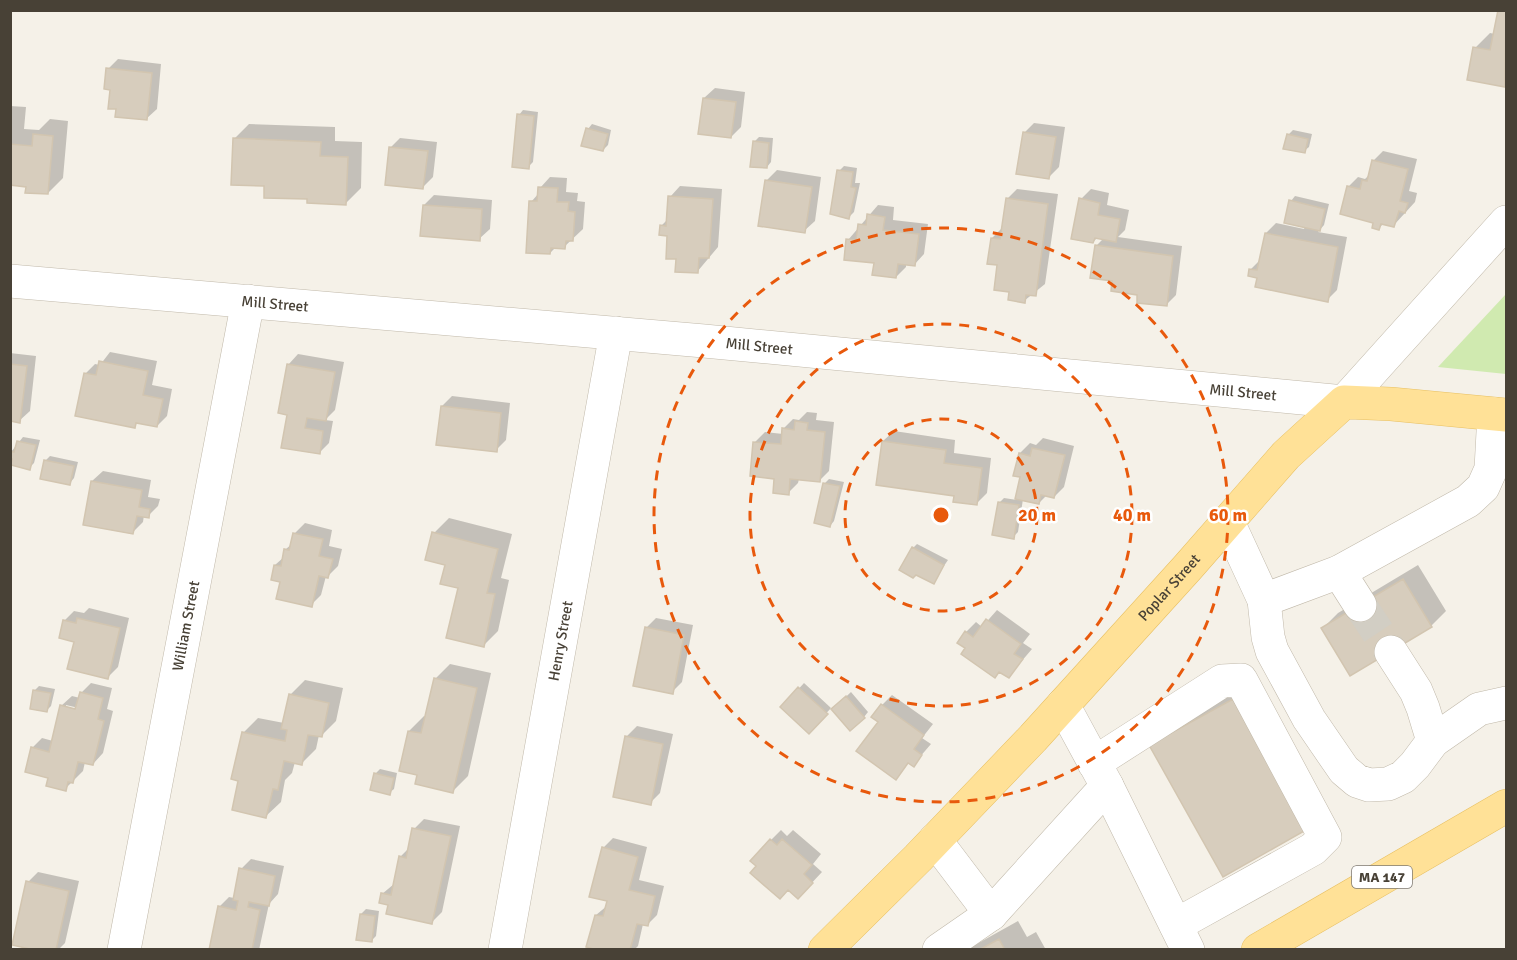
<svg xmlns="http://www.w3.org/2000/svg" width="1517" height="960" font-family="Signika,sans-serif">
  <rect width="100%" height="100%" fill="#f5f1e8"/>
  <!-- green -->
  <path fill="#d0eab0" d="M1506,294v80l-68,-7z"/>
  <!-- shadow -->
  <path fill="#0003" fill-rule="evenodd" d="M1499,10h7v74l-2,2 -29,-38 15,-15 5,1z
    M118,59l43,5 -4,45 -11,10 -35,-30 -3,-20z
    M715,88l30,4 -4,35 -10,10 -27,-39z
    M10,106l16,1 -2,22 15,1 11,-11 18,2 -5,57 -15,15 -21,-8 -17,-1z
    M523,110l15,2 -5,50 -5,5 -9,-52z
    M1034,123l31,4 -6,40 -10,10 -25,-44z
    M249,124l86,3v14l27,1 -1,46 -15,15 -37,-5 -43,-13 -32,-46z
    M592,124l19,6 -3,15 -5,5 -15,-21z
    M1293,130l19,4 -3,13 -5,4 -16,-16z
    M759,137l14,1 -2,24 -4,5 -13,-25z
    M400,138l37,4 -4,35 -10,10 -33,-39z
    M1383,151l34,8 -8,32 8,2 -2,9 -21,23 -10,-2 -5,5 -31,-41 10,-10 7,2 6,-6 2,-12z
    M844,166l13,2 -2,15h5l-6,29 -5,5 -10,-46z
    M777,170l44,7 -6,44 -11,10 -37,-51z
    M550,177l17,1 -1,14 12,1 -1,8 8,1 -2,27 -19,18h-8l-6,6 -19,-51 8,-9 1,-5z
    M680,186l42,3 -4,58 -21,25 -20,-14 -8,-23 -8,-9 7,-7 2,-22z
    M1017,189l41,5 -13,90 -21,17 -14,-10 -11,-27 -7,-26 11,-11 4,-28z
    M1091,189l18,4 -2,12 22,5 -4,20 -7,7 64,9 -6,49 -10,10 -27,-11 -25,-15 -18,-33 8,-8 -6,-1 -5,5 -12,-43z
    M434,195l58,5 -2,29 -11,10 -55,-34z
    M1295,196l34,8 -5,21 -6,7 29,5 -10,53 -10,10 -69,-23 -7,-8 10,-10 5,-26 10,-10 28,6 1,-3 -14,-25z
    M878,205l16,2 -1,13 35,4 -4,30 -10,11 -8,-1v3l-10,10 -48,-37z
    M110,352l47,9 -5,24 20,4 -5,27 -10,10 -18,-4 -5,4 -49,-52 10,-10 5,1z
    M10,353l26,3 -6,55 -11,10 -9,-1z
    M298,354l46,8 -9,48 -10,10 8,1 -4,22 -10,10 -30,-40 -1,-48z
    M452,396l58,7 -4,37 -10,10 -54,-44z
    M807,412l10,1 -1,7 18,2 -5,49 -10,10 -20,-2 -1,4 -10,10 -33,-51 10,-10 18,2v-5l10,-10 6,1z
    M894,431l61,9 -1,13 37,5 -4,35 -10,10 -21,-9 -73,-53z
    M23,437l17,3 -6,23 -5,5 -18,-16z
    M1043,438l31,8 -10,41 -10,10 -7,-2 -8,8 -16,-4 -5,33 -5,5 -14,-34 5,-5 13,2 5,-24 -2,-23 10,-10 6,2z
    M50,456l28,6 -4,16 -4,5 -25,-22z
    M103,471l48,9 -3,17 12,2 -2,7 -10,10 -4,-1 -1,7 -10,10 -41,-51z
    M829,479l15,3 -10,39 -4,5 -6,-42z
    M449,518l63,16 -11,44 8,2 -11,51 -15,15 -23,-59 -26,-54z
    M305,523l27,7 -3,16 13,3 -4,17 -10,10h-2l-5,19 -10,10 -29,-24 -7,-16 9,-8 2,-8 7,-6 2,-10z
    M917,544l31,16 -15,22 -17,-9 -3,-25z
    M1418,565l28,46 -15,15 -108,2 15,-15z
    M89,608l40,10 -11,49 -10,10 -32,-36 -12,-20 10,-10 10,2z
    M997,610l33,24 -7,9 9,6 -23,27 -42,-28 -1,-16 10,-10 6,5z
    M656,618l37,7 -11,57 -10,10 -26,-64z
    M450,664l41,9 -23,103 -15,15 -35,-18 -9,-42 15,-15 2,1 9,-38z
    M305,680l38,8 -7,33 -15,15 -2,-1 -3,14 -15,15 -6,-2 -3,11 -7,7 -4,22 -15,14 -26,-36 3,-47 15,-15 26,5 6,-28z
    M1252,681l72,129 -173,-64z
    M91,683l21,5 -5,21 6,2 -10,42 -10,11 -8,-2 -2,9 -18,18 -15,-12 -18,-29 10,-10 11,3 8,-35 11,-10 8,2 1,-5zM66,705l17,4 -1,3 -16,-4z
    M804,683l27,25 -22,24 -27,-25z
    M39,686l16,3 -4,17 -5,5 -12,-20z
    M851,692l17,20 -4,5 -31,-8z
    M892,695l41,29 -11,14 9,6 -18,21 -4,-3 -14,16 -15,-56 2,-17z
    M637,726l36,8 -13,59 -10,10 -35,-7 12,-60z
    M380,769l17,4 -3,16 -5,4 -14,-19z
    M424,819l36,7 -18,86 -10,10 -50,-28 12,-10 6,-27 10,-10 4,-18z
    M781,830l6,6 6,-6 28,24 -8,10 9,8 -14,15 -50,-21 13,-26z
    M613,838l34,9 -8,33 25,6 -7,29 -10,10 -4,-1 -5,22 -4,4h-31l-7,-35 12,-10 -5,-57z
    M251,859l33,7 -6,28 -9,10 -10,46h-49l9,-43 10,-10 5,1 7,-29z
    M38,872l41,9 -14,62 -7,7h-17l-13,-68z
    M366,909l13,2 -3,25 -5,5 -10,-27z
    M1018,921l9,16 9,-5 10,18h-80z"/>
  <!-- building -->
  <path fill="#d7cdbd" stroke="#d2c5b0" stroke-width="1.5" d="M1498,10h8l-1,77 -38,-7 6,-33 17,3z
    M106,68l46,5 -5,47 -32,-3 1,-8h-8l2,-19 -6,-1z
    M703,98l33,4 -5,36 -33,-4z
    M517,114l17,2 -5,53 -17,-2z
    M586,128l22,6 -5,17 -22,-5z
    M1023,132l33,5 -7,42 -33,-5z
    M33,134l20,2 -5,58 -23,-1 1,-6 -16,-2v-41l22,2z
    M1287,134l21,5 -3,14 -22,-4z
    M233,138l88,4 -1,14 28,1 -2,48 -39,-2v-4l-43,-1v-12l-33,-1z
    M753,141l16,2 -2,25 -17,-1z
    M389,147l39,4 -5,38 -38,-4z
    M1372,160l36,9 -8,32 8,2 -3,10 -6,-2 -5,16 -13,-3 -2,6 -7,-2 1,-5 -33,-9 7,-28 13,3 2,-9 5,1z
    M837,170l16,2 -2,15 5,1 -7,31 -19,-5z
    M765,180l47,7 -7,46 -47,-7z
    M538,187l20,1 -1,14h12l-1,9 7,1 -2,29h-7l-1,8 -14,-1 -1,6 -24,-1 3,-52h8z
    M668,196l45,3 -4,59h-10l-1,15 -23,-1 1,-13h-10l1,-23 -8,-1 1,-10 6,1z
    M1006,198l42,6 -12,92 -10,-1 -1,8 -17,-3 1,-8 -15,-2 3,-25 -10,-1 4,-26 9,1z
    M1079,198l21,5 -2,12 22,4 -4,23 -21,-4 -2,5 -22,-4z
    M1289,200l36,9 -5,22 -36,-8z
    M423,205l59,4 -2,32 -60,-5z
    M867,214l18,3 -2,13 36,4 -4,32 -17,-2 -2,14 -24,-3 2,-12 -30,-3 2,-21 10,1 2,-16 8,1z
    M1265,233l73,14 -10,55 -73,-15 2,-9 -9,-2 1,-7 8,1z
    M1095,245l78,11 -6,50 -30,-3v-8l-26,-4 1,-10 -22,-3z
    M99,361l49,10 -5,24 20,4 -6,28 -21,-4 -1,5 -60,-12 9,-43 12,2z
    M10,364l17,2 -7,57 -10,-2z
    M287,364l48,8 -9,49 -19,-3 -2,10 18,3 -3,23 -39,-6 6,-33 -9,-2z
    M441,406l60,7 -4,39 -61,-7z
    M795,421l13,2 -1,7 18,2 -5,50 -30,-3 -1,16 -16,-2 1,-14 -24,-3 3,-34 28,2 1,-16 12,2z
    M17,441l19,4 -6,25 -19,-5 1,-6h-2v-8l4,1z
    M882,441l64,9 -2,13 38,5 -5,37 -24,-3 1,-6 -78,-11z
    M1032,448l33,7 -11,43 -13,-3 -2,9 -24,-5 5,-22 -7,-1 6,-23 11,3z
    M44,460l30,6 -4,19 -30,-6z
    M91,481l51,9 -3,17 11,2 -1,9 -12,-2 -4,18 -50,-9z
    M823,483l17,3 -10,41 -16,-4z
    M998,502l21,3 -5,34 -22,-4z
    M432,532l66,17 -11,44 8,1 -11,53 -38,-9 12,-50 -18,-4 5,-19 -20,-5z
    M293,533l30,6 -4,17 14,3 -5,19 -9,-2 -7,31 -36,-8 4,-17 -9,-2 3,-15 7,1 3,-17 5,1z
    M912,547l32,18 -10,19 -18,-9 -3,3 -14,-8z
    M1403,579l29,48 -82,49 -29,-48z
    M77,618l43,10 -12,51 -41,-10 7,-27 -15,-4 4,-18 13,3z
    M986,619l35,25 -7,10 9,5 -14,19 -10,-6 -4,6 -34,-24 4,-6 -8,-5 8,-12 8,6z
    M645,627l39,8 -11,59 -40,-8z
    M434,678l43,10 -24,105 -38,-9 2,-9 -18,-4 9,-40 13,2z
    M798,687l30,27 -19,20 -29,-27z
    M33,690l18,3 -4,19 -17,-3z
    M80,692l23,6 -5,21 6,2 -11,44 -15,-3 -5,21 -5,-1 -2,9 -20,-5 2,-8 -23,-6 6,-25 18,5 11,-47 15,4z
    M289,694l40,9 -7,34 -14,-2 -6,30 -18,-4 -6,29 -5,-1 -7,29 -34,-8 6,-29 -7,-2 11,-47 43,9 2,-11 -6,-1z
    M846,696l19,22 -15,13 -19,-22z
    M1233,699l73,131 -83,47 -74,-132z
    M881,704l43,31 -10,14 8,6 -8,12 -6,-4 -12,17 -40,-29 22,-29 -7,-5z
    M625,736l38,8 -12,61 -38,-8z
    M374,773l20,5 -4,17 -20,-5z
    M412,828l39,8 -19,88 -46,-10 2,-9 -9,-2 2,-10 10,2 8,-39 7,2z
    M770,839l7,6 5,-6 30,26 -8,9 9,9 -15,16 -10,-9 -8,9 -30,-26 6,-7 -6,-5z
    M602,847l36,10 -9,33 26,6 -7,30 -11,-2 -7,26h-33l-11,-3 9,-32 8,1 4,-15 -18,-4z
    M239,868l36,8 -6,30 -20,-4 -1,5 12,3 -8,40h-43l9,-44 18,4 2,-9 -5,-1z
    M26,881l43,10 -13,59h-22l-22,-5z
    M360,914l15,2 -3,26 -16,-2z
    M999,939l6,11h-26z"/>
  <g fill="none" stroke-linecap="round" stroke-linejoin="round">
    <!-- minor-tunnel -->
    <path stroke="#d2cec4" stroke-width="33" stroke-dasharray="33 16" stroke-linecap="butt" d="M1360,605l31,47"/>
    <defs>
      <g id="minor">
        <path id="s1" d="M10,281l694,60 640,61 162,-180"/>
        <path d="M1228,522l36,78 4,37 4,14 37,68 35,51 13,11 12,4 19,-1 15,-7 12,-12 18,-24 -10,-33 -7,-17 -25,-39"/>
        <path d="M1339,572l21,33"/>
        <path d="M1264,600l75,-28 129,-71 15,-14 8,-18 3,-55"/>
        <path d="M1063,705l44,81 81,164"/>
        <path d="M1433,741l46,-32 27,-6"/>
        <path d="M1094,763l128,-82 19,-1 84,157 -12,12 -137,76"/>
        <path d="M935,840l56,74"/>
        <path id="s2" d="M124,950l124,-649"/>
        <path id="s3" d="M505,950l111,-617"/>
        <path d="M939,950l52,-36 116,-128"/>
      </g>
      <g id="major">
        <path id="s4" d="M825,950l93,-92 115,-120 155,-171 98,-112 58,-53 47,2 115,11"/>
        <path d="M1258,950l248,-144"/>
      </g>
    </defs>
    <!-- minor casing -->
    <use href="#minor" stroke="#c1b9aa" stroke-width="34"/>
    <!-- major casing -->
    <use href="#major" stroke="#e8c063" stroke-width="34"/>
    <!-- minor -->
    <use href="#minor" stroke="#fff" stroke-width="33"/>
    <!-- major -->
    <use href="#major" stroke="#ffe197" stroke-width="33"/>
  </g>
  <!-- distance rings -->
  <g fill="none" stroke="#e8590c" stroke-width="3" stroke-dasharray="10 8">
    <circle cx="941" cy="515" r="96"/>
    <circle cx="941" cy="515" r="191"/>
    <circle cx="941" cy="515" r="287"/>
  </g>
  <g text-anchor="middle" stroke-width="5" stroke-linejoin="round" paint-order="stroke">
    <!-- shield labels -->
    <rect fill="#fff" stroke="#7f7a72" stroke-width="1.5" x="1352" y="866" width="60" height="22" rx="4.5"/>
    <g font-size="14" font-weight="bold" fill="#484136">
      <text x="1382" y="882">MA 147</text>
    </g>
    <!-- street labels -->
    <g font-size="15" fill="#484136" stroke="#fff">
      <text dy="5" stroke="none"><textPath href="#s1" startOffset="266">Mill Street</textPath></text>
      <text dy="5" stroke="none"><textPath href="#s1" startOffset="752">Mill Street</textPath></text>
      <text dy="5" stroke="none"><textPath href="#s1" startOffset="1238">Mill Street</textPath></text>
      <text dy="5" stroke="none"><textPath href="#s4" startOffset="500">Poplar Street</textPath></text>
      <text dy="5" stroke="none"><textPath href="#s2" startOffset="330">William Street</textPath></text>
      <text dy="5" stroke="none"><textPath href="#s3" startOffset="314">Henry Street</textPath></text>
    </g>
  </g>
  <circle cx="941" cy="515" r="9" fill="#e8590c" stroke="#fff" stroke-width="3"/>
  <g font-size="18" text-anchor="middle" font-weight="bold" fill="#e8590c" stroke="#fff" stroke-width="5" stroke-linejoin="round" paint-order="stroke">
    <text x="1037" y="521">20 m</text>
    <text x="1132" y="521">40 m</text>
    <text x="1228" y="521">60 m</text>
  </g>
  <!-- border -->
  <rect width="1517" height="960" fill="none" stroke="#484136" stroke-width="24"/>
</svg>
